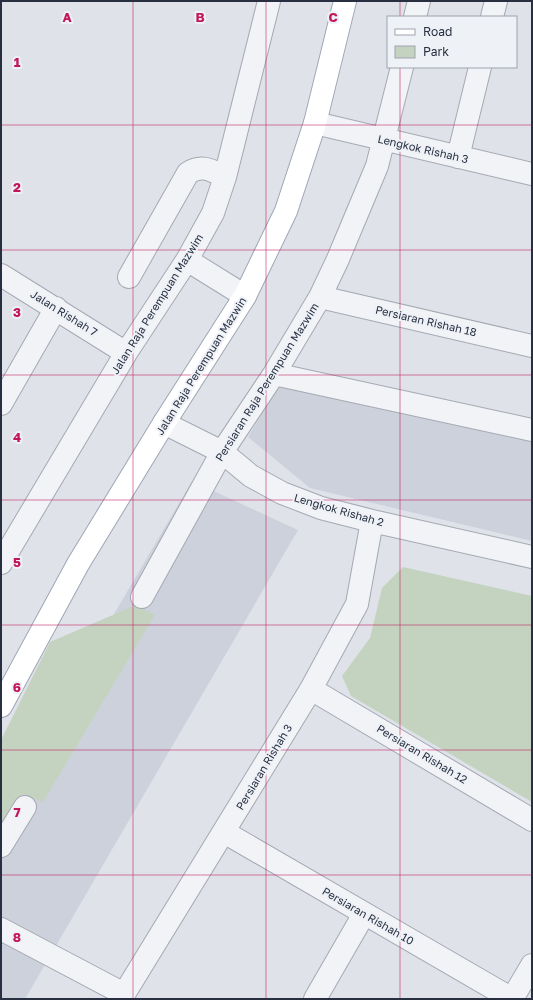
<svg xmlns="http://www.w3.org/2000/svg" width="533" height="1000" font-family="'Golos Text',sans-serif">
  <rect width="100%" height="100%" fill="#dfe2e9"/>
  <!-- built -->
  <path fill="#cdd1db" d="M285,376l247,56v109l-222,-53 -62,-51z
    M192,481l106,49 -273,469h-24v-192z"/>
  <!-- green -->
  <path fill="#c4d3c0" d="M403,567l129,29v206l-181,-106 -9,-20 28,-38 12,-50z
    M136,605l19,10 -112,187 -20,-8 -22,40v-94l49,-98z"/>
  <g fill="none" stroke-linecap="round" stroke-linejoin="round">
    <defs>
      <path id="minor" d="M415,17l4,-16
        M492,17l4,-16
        M315,123l217,51
        M458,157l22,-90
        M187,260l58,36
        M1,275l125,78
        M129,277l59,-104c14,-9 23,-3 37,4
        M320,297l212,49
        M274,374l258,56
        M1,404l55,-96
        M164,423l58,29 29,24 31,17 39,15 51,13 160,36
        M1,563l125,-210 61,-93 26,-47 12,-36 44,-176
        M142,597l80,-145 52,-78 46,-77 18,-38 39,-93 25,-99
        M311,689l221,131
        M224,832l288,167
        M1,846l24,-39
        M1,929l123,65
        M121,999l190,-310 46,-85 15,-83
        M315,999l49,-85
        M512,999l20,-34"/>
      <path id="major" d="M1,706l77,-142 86,-141 81,-127 41,-85 29,-88 30,-122"/>
    </defs>
    <!-- minor casing -->
    <use href="#minor" stroke="#a4a9b3" stroke-width="24"/>
    <!-- major casing -->
    <use href="#major" stroke="#9ea6b5" stroke-width="24"/>
    <!-- minor -->
    <use href="#minor" stroke="#f2f3f7" stroke-width="22"/>
    <!-- major -->
    <use href="#major" stroke="#fff" stroke-width="22"/>
  </g>
  <!-- grid -->
  <path fill="none" stroke="#c2185b" stroke-width="1" stroke-opacity="0.55" d="M133,1v998M266,1v998M400,1v16M400,67v932M1,125h531M1,250h531M1,375h531M1,500h531M1,625h531M1,750h531M1,875h531"/>
  <g text-anchor="middle" stroke-width="4" stroke-linejoin="round" paint-order="stroke">
    <!-- street labels -->
    <g font-size="11" fill="#272f41" stroke="#eef1f6">
      <text transform="translate(423 149) rotate(13)" y="4">Lengkok Rishah 3</text>
      <text transform="translate(157 304) rotate(-58)" y="4">Jalan Raja Perempuan Mazwim</text>
      <text transform="translate(64 313) rotate(32)" y="4">Jalan Rishah 7</text>
      <text transform="translate(426 321) rotate(13)" y="4">Persiaran Rishah 18</text>
      <text transform="translate(201 366) rotate(-58)" y="4">Jalan Raja Perempuan Mazwin</text>
      <text transform="translate(267 382) rotate(-58)" y="4">Persiaran Raja Perempuan Mazwim</text>
      <text transform="translate(339 510) rotate(16)" y="4">Lengkok Rishah 2</text>
      <text transform="translate(422 754) rotate(31)" y="4">Persiaran Rishah 12</text>
      <text transform="translate(264 767) rotate(-59)" y="4">Persiaran Rishah 3</text>
      <text transform="translate(368 916) rotate(30)" y="4">Persiaran Rishah 10</text>
    </g>
  </g>
  <g font-size="13" text-anchor="middle" font-weight="bold" fill="#c2185b" stroke="#eef1f6" stroke-width="4" stroke-linejoin="round" paint-order="stroke">
    <text x="67" y="22">A</text>
    <text x="200" y="22">B</text>
    <text x="333" y="22">C</text>
    <text x="17" y="67">1</text>
    <text x="17" y="192">2</text>
    <text x="17" y="317">3</text>
    <text x="17" y="442">4</text>
    <text x="17" y="567">5</text>
    <text x="17" y="692">6</text>
    <text x="17" y="817">7</text>
    <text x="17" y="942">8</text>
  </g>
  <!-- border -->
  <rect width="533" height="1000" fill="none" stroke="#272f41" stroke-width="4"/>
  <!-- legend -->
  <rect x="387" y="16" width="130" height="52" fill="#eef1f6" stroke="#9ea3ae"/>
  <rect x="395" y="29" width="20" height="6" fill="#ffffff" stroke="#9ea3ae"/>
  <text x="423" y="36" font-size="12" fill="#272f41">Road</text>
  <rect x="395" y="46" width="20" height="12" fill="#c4d3c0" stroke="#9ea3ae"/>
  <text x="423" y="56" font-size="12" fill="#272f41">Park</text>
</svg>
